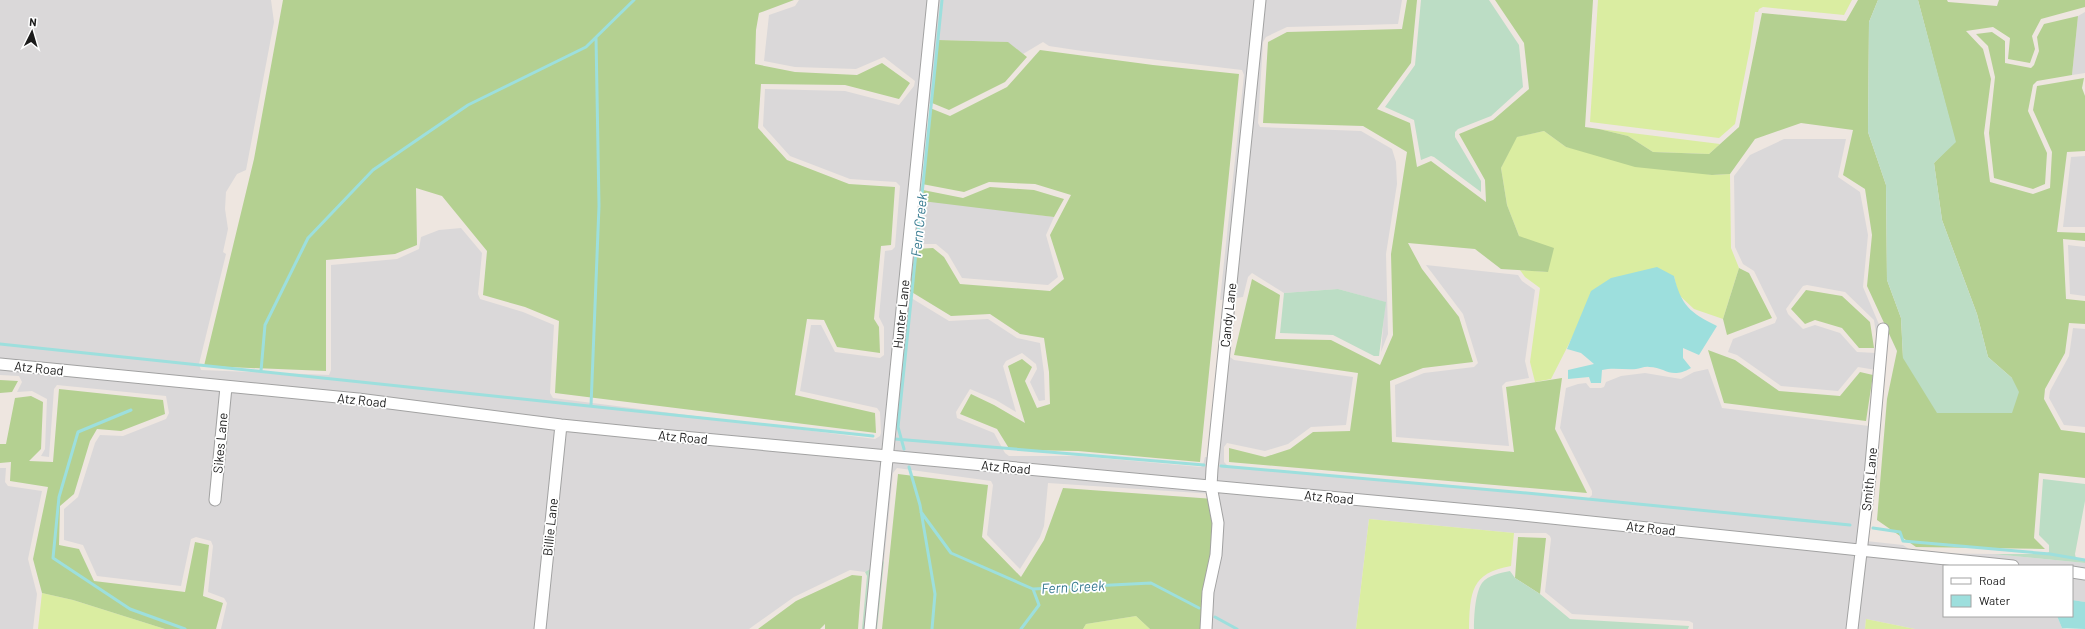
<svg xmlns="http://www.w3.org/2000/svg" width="2085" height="629" font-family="Barlow,sans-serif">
  <rect width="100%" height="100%" fill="#eee6e0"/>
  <!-- residential -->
  <path fill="#dad8d9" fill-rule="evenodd" d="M0,0h271l3,22 -28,148 -9,4 -11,18 -1,17 3,20 -5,23 3,2 -27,110 2,6 128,5 2,-5v-105l66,-6 22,-10 2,-12 18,-7 22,-2 21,25 -4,41 2,5 43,13 31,13 -4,68 3,5 322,41 5,-3 1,-3 -1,-21 -3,-4 -77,-17 11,-66h10l14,27 45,6 4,-3v-28l-5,-10 6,-66 7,-1 3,-3 5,-61 -4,-4 -46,-3 -60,-23 -27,-30 2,-37 80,2 54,14 15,-19 1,-5 -31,-24 -28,12 -61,-2 -31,-6 5,-46 26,-9 4,-6h603l-4,24 -111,3 -21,10 -3,5 -5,81 2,4 101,4 31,18 4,13 1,22 -11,70 2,80 -7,18 4,-50 -47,-13 -54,4 -32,-20 -4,4 -5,20 -23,3 24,-225 -2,-5 -160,-19 -33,-5 -6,-4 -20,12 -16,-12 -69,-2 -6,63 -5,1 -8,84 4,2 -1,10 132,17 -8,18 12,42 -10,8 -86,-7 -14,-24 -12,-10h-23l-5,52 41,25 39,-2 29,19 23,5 4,30 1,27 -6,1 -9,-19 7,-13 -1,-5 -14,-11 -16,8 -3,5 13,46 -20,-12 -26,-11 -14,23 1,6 37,15 11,20 4,3h69l123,11 2,-2 2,-8h5l15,-106h5v6l4,3 119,17 -7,48 -35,2 -23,17 -23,7 -38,-8 -3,4v15l5,5 359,32 4,-4v-4l-32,-63 6,-40 12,-4 8,-1 4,5h11l3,-1 2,-5 15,-6 24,-3 36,6 13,-7 14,-3 14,39 147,18 2,-2 5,-54 -18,-3 -20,24 -57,-5 -44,-31 -9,-3 5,-13 42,-16 2,-5 -23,-47 -11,-7 -8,-17 -1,-71 16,-21 34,-16h62l-8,38 22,15 8,43 -5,52 21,49 -18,205 37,4 12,8 78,1 92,9v39l-13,-2v-34h-128v50h113l5,12 5,1h-152l-49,-10 -1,10h-172v-6l-4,-2 -117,-7 -27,-22 6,-53 -1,-3 -4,-3h-32l-145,-14 -13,110h-146l4,-135 -166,-11 -4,43 -4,11 -20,32 -33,-34 6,-50 -2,-4 -94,-13 -4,5 -9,88 -19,11 -15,-2 -56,27 -45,32h-528l6,-26 -3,-5 -16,-6 5,-46 -2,-5 -15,-4 -5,2 -10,47 -84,-10 -14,-31 -19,-5v-31l14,-12 17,-54 5,-8 23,1 43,-17 3,-6 -3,-17 -109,-11 -3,4 -5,68 -8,-1 4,-7 2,-50 -15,-8 -15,1 5,-10 -3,-6 -19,-1zM1807,285l38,7 29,28 4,27 -2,6 -19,-1 -17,-19 -25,-8 -12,4 -15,-15 -2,-5 17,-23z
    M2085,12v61l-13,2 6,-59z
    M2085,156v71h-22l8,-70z
    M2068,245l17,2v49l-15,-2z
    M1426,265l92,10 4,6 13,9 -10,71 4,17 -23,4 -4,4 7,60 -113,-9 -1,-52 29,-12 50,-6 4,-4 -15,-49z
    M2073,328l12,1v98l-21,-2 -15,-27 1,-7 19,-35z
    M0,468h6l-1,14 3,4 34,5 -14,68 9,35 -4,35h-33z"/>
  <!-- grass -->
  <path fill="#daeda1" d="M1598,0h254l-8,15 -81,-8 -4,2 -1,3h-3l-5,36 -15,76 -16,14 -129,-16z
    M1599,129l121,15 -11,10 -56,-2 -25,-16z
    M1544,131l22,16 146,28 18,-1 1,74 8,20 -16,51 -29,-10 -16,-15 -4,-18 -99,56 -24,47 -16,3 -5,-20 10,-74 -15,-11 -5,-7 28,2 -29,-36 -12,-31 -6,-37 15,-31z
    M1369,519l145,14 -3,33c-40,7 -41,26 -42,63h-113z
    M42,593l31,7 92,29h-127z
    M1136,616l14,13h-67l3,-5z
    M1866,619l49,10h-50z"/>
  <!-- forest -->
  <path fill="#b4d091" d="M283,0h511l-35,13 -3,17 -1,34 40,8 62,3 25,-12 28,20 -11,16 -54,-14 -84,-1 -3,44 29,32 62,24 46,3 -4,58 -10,1 -7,73 5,8 1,26 -43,-6 -13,-27 -17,-1 -12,76 80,18 1,20 -321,-40 4,-72 -34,-14 -42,-12 4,-44 -45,-55 -26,-8 1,57 -22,9 -69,6v111l-122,-5 50,-207z
    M1407,0h10l-6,63 -34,46 33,14 7,44 14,-6 55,41 -1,-22 -26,-46 34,-14 36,-31 -5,-46 -29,-43h98l-8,127 14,2 29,7 25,16 56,2 30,-27 23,-114 84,8 12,-21h20l-9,22 -1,110 18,53 1,95 14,38 2,40 109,20 -24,-21 -11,-43 -35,-94 -8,-57 21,-22 -37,-141h29l1,2 49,4 2,-6h86v7l-44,12 -9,17 3,13 -5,14 -22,-4 2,-21 -17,-11 -27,4 17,18 8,30 -7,54 6,49 43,12 17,-6 2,-36 -19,-42 4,-24 47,-8 -2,10 3,8v55l-18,1 -10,80 28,1v8l-22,-2 3,60 19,2v23l-16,-1 -4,30 -20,36 -1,10 17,31 24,3v45l-46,-5 -5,65 11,11 -129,-2 -39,-27 10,-121 10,-48 -30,-65 5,-51 -7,-46 -22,-14 10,-45 -52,-7 -46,16 -25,35 -18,1 -77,-8 -69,-20 -22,-16 -27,6 -16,31 6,37 12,31 35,12 -6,24 -47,-3 -26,-20 -67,-6 14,26 37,48 14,45 -50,6 -33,13 2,61 122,10 -8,-65 56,-9 -7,51 32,64 -358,-31v-14l36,9 25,-8 23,-17 37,-1 8,-58 -124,-18 18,-76 28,16 -5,44 56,1 49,25 13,-30 -2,-81 16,-102 -44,-26 -100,-3 5,-81 19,-10 115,-3z
    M2078,16l-6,59 -35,6 -4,4 -5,26 19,42 -2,31 -12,5 -39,-11 -5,-45 6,-56 -7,-31 -12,-12 16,-2 13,9v22l26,5 3,-3 5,-14 -2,-14 7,-13z
    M938,40l70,2 19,15 -22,25 -56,28 -17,-7z
    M1040,50l113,15 86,9 -39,388 -122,-11 -68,-1 -13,-21 -37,-15 11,-20 23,11 31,18 -17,-57 14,-7 10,8 -7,14 12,27 13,-4 -1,-32 -5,-34 -24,-4 -30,-20 -39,2 -41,-25 5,-42 18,-1 11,9 16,27 90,7 14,-12 -14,-44 21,-40 -36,-11 -46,-2 -25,10 -42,-8 8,-76 20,8 57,-29z
    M990,187l44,3 30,9 -10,18 -132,-16 1,-11 40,8z
    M1739,268l10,5 23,45 -45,17 -4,-16z
    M1806,290l36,6 28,26 4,26h-15l-17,-20 -27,-8 -10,4 -14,-15z
    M1708,350l27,10 44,31 61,5 20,-24 13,3 -7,46 -142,-18z
    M0,380l18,1 -6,11 -12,1z
    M59,389l104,11 2,14 -44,17 -24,-2 -7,12 -16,53 -14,12 -1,39 20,4 15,32 91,11 10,-50 14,3 -6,51 20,7 -7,26h-51l-92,-29 -31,-7 -9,-34 15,-72 -38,-6 1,-19 -11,1v-19h6l9,-46 16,-2 12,6 -2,47 -12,12 24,1z
    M898,474l90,11 -6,52 39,40 23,-37 19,-52 151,11 4,24 -12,106h-56l-14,-13 -50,8 -3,5h-201z
    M1518,537l28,1 -6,56 -25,-16z
    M852,575l10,1 -4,53h-33v-5l-5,5h-62l38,-28z"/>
  <!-- wetland -->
  <path fill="#bcddc5" d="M1421,0h68l30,45 4,42 -32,29 -33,13 -3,3v5l26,44v11l-47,-35 -3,-1 -10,4 -7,-40 -29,-13 30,-42z
    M1878,0h40l38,142 -22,21 8,57 35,94 11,43 24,21 7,14 -7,21h-75l-34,-55 -2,-40 -14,-38 -1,-95 -18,-53 1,-110z
    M1338,289l48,13 -7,54h-5l-41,-21 -53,-2 4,-40z
    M2043,479l42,5v17l-10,53 1,5 9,1v3l-92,-9h52l4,-2v-7l-10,-10z
    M884,561l-7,68h-15l5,-53 -2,-4z
    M1510,571l5,7 25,16 30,25 119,7 -1,3h-214c0,-12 1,-36 8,-46 6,-8 19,-10 28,-12z"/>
  <!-- water -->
  <path fill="#9ddfdd" d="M1657,267l17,9c7,29 16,37 43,50l-18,29 -16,-7v10l8,10c-21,12 -25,-1 -42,-1 -4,-1 -9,2 -13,2 -11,1 -23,-2 -34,1l-1,13h-10l-2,-6 -21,2v-9l26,-6 -13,-11 -14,-4 24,-58 20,-13z
    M2072,600l13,2v27l-23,-1 -5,-12h15z"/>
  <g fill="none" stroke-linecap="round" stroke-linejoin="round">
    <!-- stream -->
    <path stroke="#9ddfdd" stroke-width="3" d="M0,344l873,92
      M261,371l4,-46 43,-87 65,-68 95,-65 118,-58 48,-47
      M591,406l8,-200 -3,-169
      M131,410l-53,22 -19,65 -6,61 77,51 55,20
      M895,439l309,26
      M904,449l-6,-22 44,-427
      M1221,466l316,28 313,31
      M909,467l11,38 15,89 -3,35
      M921,512l30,41 82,36 118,-6 48,25
      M1873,528l27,4 3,9 147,13 35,6
      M1215,617l22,12
      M1021,629l18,-24 -6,-16"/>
    <defs>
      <path id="minor" d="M0,364l358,35 203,26 89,9 863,80 500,52
        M215,500l11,-113
        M2072,572l13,2
        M540,629l21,-204
        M870,629l63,-629
        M1206,629l2,-37 8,-37 2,-32 -7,-37 1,-17 48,-469
        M1852,629l18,-153 13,-147"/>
    </defs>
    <!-- minor casing -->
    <use href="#minor" stroke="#a2a2a2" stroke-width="13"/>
    <!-- minor -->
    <use href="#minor" stroke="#fff" stroke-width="11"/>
  </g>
  <g text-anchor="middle" stroke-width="3.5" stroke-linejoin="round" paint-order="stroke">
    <!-- street labels -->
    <g font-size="13" fill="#1b1b1b" stroke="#fff">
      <text transform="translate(901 314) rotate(-84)" y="5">Hunter Lane</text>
      <text transform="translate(1228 315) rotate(-84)" y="5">Candy Lane</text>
      <text transform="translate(39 368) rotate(6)" y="5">Atz Road</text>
      <text transform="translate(362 400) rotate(6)" y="5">Atz Road</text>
      <text transform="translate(683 437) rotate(5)" y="5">Atz Road</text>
      <text transform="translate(220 443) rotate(-85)" y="5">Sikes Lane</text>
      <text transform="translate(1006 467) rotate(5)" y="5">Atz Road</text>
      <text transform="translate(1869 479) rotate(-84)" y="5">Smith Lane</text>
      <text transform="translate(1329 497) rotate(5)" y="5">Atz Road</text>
      <text transform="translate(550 527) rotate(-84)" y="5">Billie Lane</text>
      <text transform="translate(1651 528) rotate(6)" y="5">Atz Road</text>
    </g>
    <!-- water labels -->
    <g font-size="14" font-style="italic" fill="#387b91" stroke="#fff">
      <text transform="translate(919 225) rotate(-84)" y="5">Fern Creek</text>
      <text transform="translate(1073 587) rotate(-3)" y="5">Fern Creek</text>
    </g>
  </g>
  <!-- legend -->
  <rect x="1943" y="565" width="130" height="52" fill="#ffffff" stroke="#a4a4a4"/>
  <rect x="1951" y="578" width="20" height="6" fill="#ffffff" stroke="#a4a4a4"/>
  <text x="1979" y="585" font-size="12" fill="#1b1b1b">Road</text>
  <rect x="1951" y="595" width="20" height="12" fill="#9ddfdd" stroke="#a4a4a4"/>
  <text x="1979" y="605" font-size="12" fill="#1b1b1b">Water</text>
  <!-- north arrow -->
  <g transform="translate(32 32) rotate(5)" stroke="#ffffff" stroke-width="3" paint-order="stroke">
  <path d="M0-3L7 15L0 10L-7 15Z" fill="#1b1b1b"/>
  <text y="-6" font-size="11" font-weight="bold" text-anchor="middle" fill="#1b1b1b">N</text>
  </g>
</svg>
